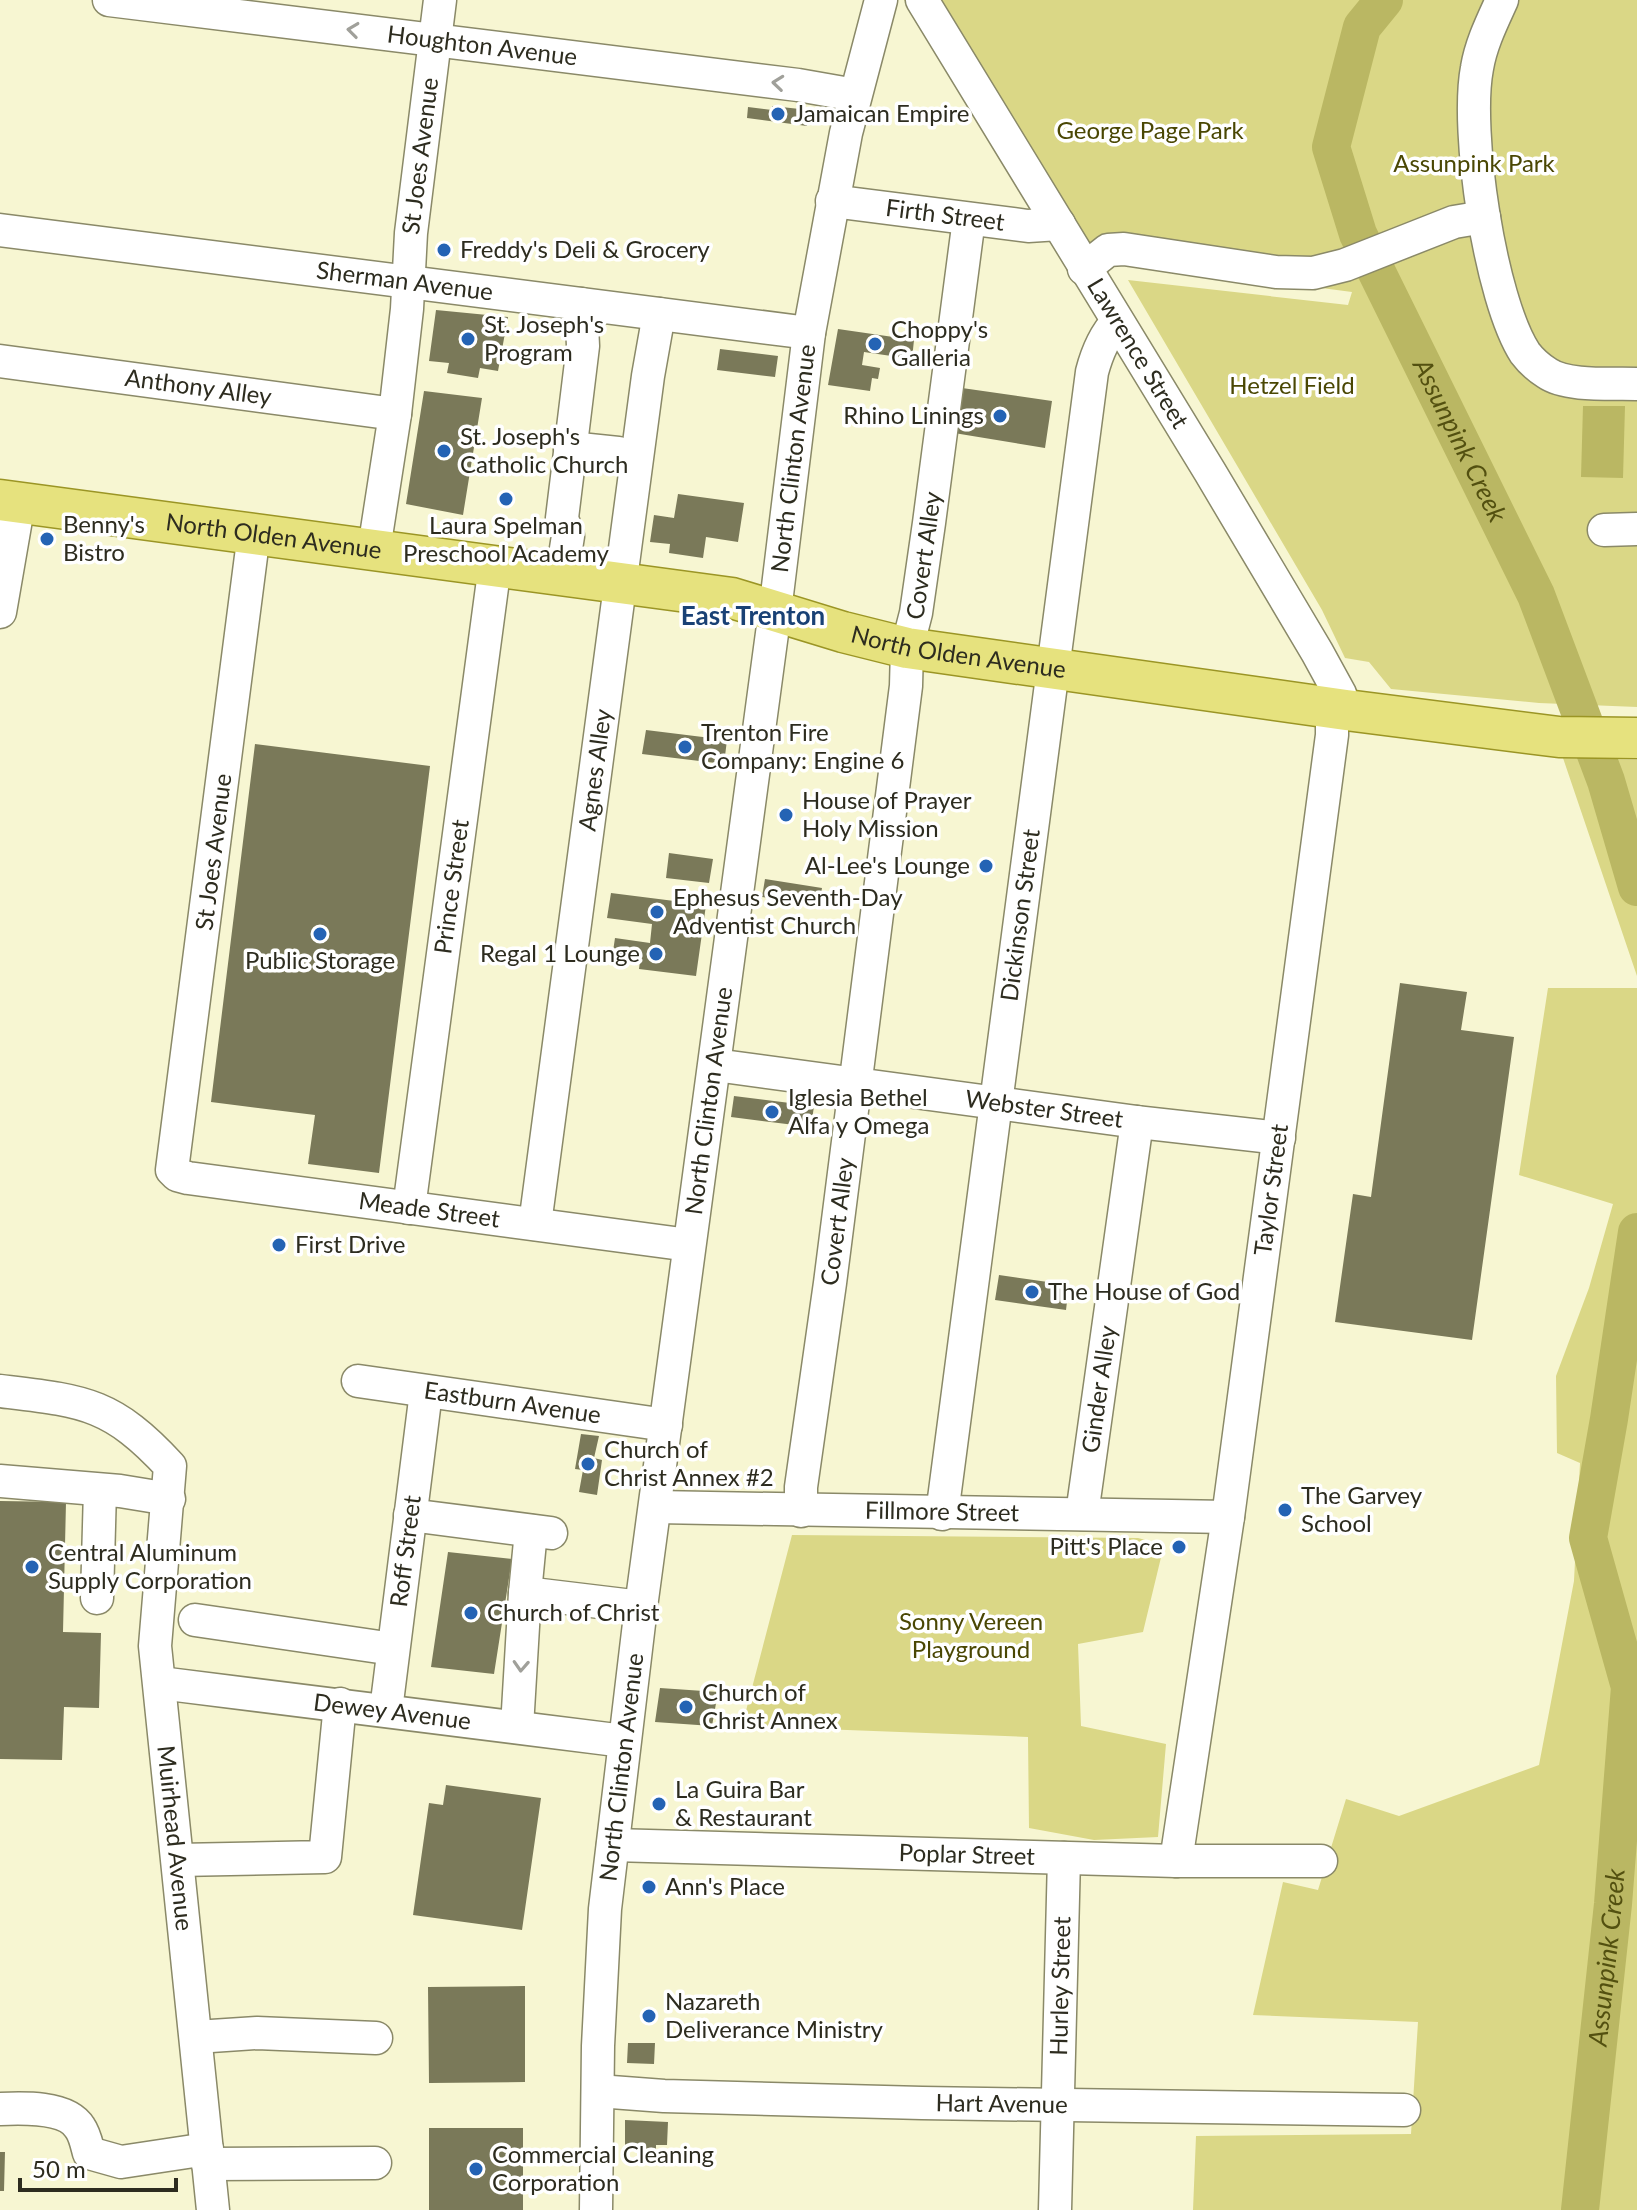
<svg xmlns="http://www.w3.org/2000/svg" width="1637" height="2210" font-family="Lato,sans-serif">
  <rect width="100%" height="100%" fill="#f7f6d2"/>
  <!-- green -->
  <path fill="#dad786" d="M904,0h733v707l-98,-4 -148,-14 -22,-27 -24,-4 -23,-48 -194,-330 220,25 4,-13 -277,-36z
    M1563,758l74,2v216z
    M1548,988h89v1222h-444l3,-74 215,-2 7,-112 -165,-7 30,-133 35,8 28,-91 53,17 140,-51 35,-184 6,-118 -23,-10 -1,-77 33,-88 24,-84 -94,-29z
    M792,1535l346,3 26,7 -21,87 -65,12 3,82 85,18 -8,93 -64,3 -65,-12 -1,-91 -286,-11z"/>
  <!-- water -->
  <path fill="#bab763" d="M1583,406h42l-2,72 -42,-1z"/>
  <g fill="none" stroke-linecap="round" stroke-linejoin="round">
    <!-- river -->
    <g stroke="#bab763" stroke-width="38">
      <path id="s1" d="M1384,0l-22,27 -31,120 27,87 178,361 70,186 31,106"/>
      <path id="s2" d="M1580,2210l33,-306 17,-217 -42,-149 21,-119 28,-187"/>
    </g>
  </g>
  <!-- building -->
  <path fill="#7a7959" d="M772,106l37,4 -2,16 -60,-8 1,-11 24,3z
    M436,310l72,7 -10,54 -18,-3 -2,10 -31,-5 2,-10 -20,-2z
    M838,329l76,11 -2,19 -48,-7 -2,13 18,3 -2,11 -6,-1 -2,13 -42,-6z
    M720,349l58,7 -3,21 -58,-7z
    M955,387l97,14 -7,47 -97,-16z
    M424,391l58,7 -19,117 -57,-11z
    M678,494l66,9 -6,39 -32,-5 -3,21 -34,-5 1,-9 -20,-2 4,-27 20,3z
    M646,730l81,10 -3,24 -82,-10z
    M255,744l175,22 -51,407 -71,-9 7,-49 -104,-13z
    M669,853l44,6 -4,24 -43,-5z
    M765,879l57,9 -3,17 -57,-8z
    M611,893l95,12 -10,71 -57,-7 1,-8 -28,-3 3,-20 35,5 2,-19 -45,-6z
    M1400,983l67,9 -6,38 53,7 -42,303 -137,-18 18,-128 18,3z
    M734,1096l80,10 -3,21 -80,-10z
    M999,1275l70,10 -3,25 -71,-10z
    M581,1434l18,2 -5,22 8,2 -5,35 -18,-3 4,-22 -8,-1z
    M0,1501l66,1 -3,130 38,1 -2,75 -35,-1 -2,53 -62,-1z
    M448,1552l64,7 -18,115 -63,-7z
    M660,1688l58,4 -6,34 -57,-4z
    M446,1785l95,13 -19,132 -109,-15 16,-112 14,2z
    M525,1986v96l-96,1 -1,-96z
    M628,2043h27l-1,21 -27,-1z
    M625,2120l43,2 -1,23h-11v4l-31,-1z
    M429,2128h94v82h-94z
    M0,2152h5l-1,39h-4z"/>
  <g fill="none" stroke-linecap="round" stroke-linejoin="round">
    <defs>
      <g id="minor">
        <path id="s3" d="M109,0l689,85 57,10"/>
        <path id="s4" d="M922,0l288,472 107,180 23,42 6,16"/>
        <path d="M1502,0c-10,22 -21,44 -25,68 -12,63 13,231 48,285 6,8 14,15 22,20 20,14 66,10 90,11"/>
        <path id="s5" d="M832,201l196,25 31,-2"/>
        <path id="s6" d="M0,230l809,103"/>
        <path d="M1084,269l24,-19 16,-1 152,23 37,1 32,-8 109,-43 30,-5"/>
        <path id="s7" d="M0,361l395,53"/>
        <path d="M570,448l48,5"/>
        <path d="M1604,530l33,-1"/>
        <path id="s8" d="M254,533l-82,637 5,5 11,3 501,67"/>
        <path id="s9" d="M374,549l21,-135 12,-105 4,-76 29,-233"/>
        <path d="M562,574l6,-38 -6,-18 21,-172 -2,-42"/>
        <path d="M0,612l19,-110"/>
        <path id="s10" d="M715,1065l422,57 142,16"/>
        <path id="s11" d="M409,1208l86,-643"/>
        <path id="s12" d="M535,1224l113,-848 11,-62"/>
        <path id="s13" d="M358,1381l308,44"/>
        <path id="s14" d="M0,1391c83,10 111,11 170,75l-15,180 58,564"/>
        <path d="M0,1481l120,10 49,8"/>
        <path id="s15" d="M656,1507l572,10"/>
        <path id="s16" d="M801,1511v-24l29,-204 76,-597 1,-38 9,-35 13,-90 40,-304"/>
        <path id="s17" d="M942,1514l150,-1142c5,-19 12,-36 25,-50"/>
        <path id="s18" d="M1082,1514l55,-392"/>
        <path d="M410,1515l141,18"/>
        <path d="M525,1593l6,-62"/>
        <path d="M97,1598l3,-108"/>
        <path d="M195,1620l198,29"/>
        <path id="s19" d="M160,1683l464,58"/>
        <path id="s20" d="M386,1710l40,-318"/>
        <path d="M517,1727l8,-134 116,14"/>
        <path id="s21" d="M613,1845l563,16h145"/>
        <path d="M178,1860l147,-3 15,-153"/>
        <path id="s22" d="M1176,1861l52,-344 104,-782v-27"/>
        <path d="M196,2037l61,-4 119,5"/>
        <path id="s23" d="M598,2091l66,5 258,7 482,7"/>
        <path d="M0,2109c22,-1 67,-3 80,19 5,7 7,18 9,25l32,9 86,-13"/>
        <path d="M208,2164l167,-1"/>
        <path id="s24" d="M596,2210l2,-164 7,-137 36,-302 134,-996 34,-278 37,-200 35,-133"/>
        <path id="s25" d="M1055,2210l9,-352"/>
      </g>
      <g id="major">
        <path id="s26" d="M0,500l732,98 111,34 64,16 439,62 213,27 78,1"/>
      </g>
    </defs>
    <!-- minor casing -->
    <use href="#minor" stroke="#8a8968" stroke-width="35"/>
    <!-- major casing -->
    <use href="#major" stroke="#9b9525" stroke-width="43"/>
    <!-- minor -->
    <use href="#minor" stroke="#fff" stroke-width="32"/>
    <!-- major -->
    <use href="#major" stroke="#e6e27e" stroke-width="40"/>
  </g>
  <!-- one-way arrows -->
  <defs><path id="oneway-chevron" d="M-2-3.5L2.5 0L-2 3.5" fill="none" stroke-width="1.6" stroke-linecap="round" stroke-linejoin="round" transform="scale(2)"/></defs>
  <g stroke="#a0a09a">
    <use href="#oneway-chevron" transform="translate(353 30) rotate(-173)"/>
    <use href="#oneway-chevron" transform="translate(778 83) rotate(-174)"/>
    <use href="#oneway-chevron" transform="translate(521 1666) rotate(93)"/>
  </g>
  <!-- markers -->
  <g fill="#2463b4" stroke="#fff" stroke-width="3">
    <circle cx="778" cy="114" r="8"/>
    <circle cx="444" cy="250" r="8"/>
    <circle cx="468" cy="339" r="8"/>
    <circle cx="875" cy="344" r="8"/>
    <circle cx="1000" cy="416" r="8"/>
    <circle cx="444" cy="451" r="8"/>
    <circle cx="506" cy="499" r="8"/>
    <circle cx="47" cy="539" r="8"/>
    <circle cx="685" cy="747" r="8"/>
    <circle cx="786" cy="815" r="8"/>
    <circle cx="986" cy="866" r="8"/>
    <circle cx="657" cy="912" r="8"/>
    <circle cx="320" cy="934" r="8"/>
    <circle cx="656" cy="954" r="8"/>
    <circle cx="772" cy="1112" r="8"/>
    <circle cx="279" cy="1245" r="8"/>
    <circle cx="1032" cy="1292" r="8"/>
    <circle cx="588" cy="1464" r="8"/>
    <circle cx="1285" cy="1510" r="8"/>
    <circle cx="1179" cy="1547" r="8"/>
    <circle cx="32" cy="1567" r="8"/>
    <circle cx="471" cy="1613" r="8"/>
    <circle cx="686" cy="1707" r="8"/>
    <circle cx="659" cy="1804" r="8"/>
    <circle cx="649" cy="1887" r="8"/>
    <circle cx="649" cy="2016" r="8"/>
    <circle cx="476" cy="2169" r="8"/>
  </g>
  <g text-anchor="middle" stroke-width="7" stroke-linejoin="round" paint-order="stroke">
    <!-- street labels -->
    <g font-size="24" fill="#2d2c1f" stroke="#fff">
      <text dy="8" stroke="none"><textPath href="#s3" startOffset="376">Houghton Avenue</textPath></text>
      <text dy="8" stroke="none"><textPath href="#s9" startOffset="396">St Joes Avenue</textPath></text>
      <text dy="8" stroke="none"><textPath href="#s5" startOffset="114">Firth Street</textPath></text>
      <text dy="8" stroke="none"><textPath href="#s6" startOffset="408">Sherman Avenue</textPath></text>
      <text dy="8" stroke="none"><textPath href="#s4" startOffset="414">Lawrence Street</textPath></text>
      <text dy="8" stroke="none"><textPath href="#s7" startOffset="200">Anthony Alley</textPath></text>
      <text dy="8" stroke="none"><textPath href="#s24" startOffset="1764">North Clinton Avenue</textPath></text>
      <text dy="8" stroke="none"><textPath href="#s26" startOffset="276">North Olden Avenue</textPath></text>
      <text dy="8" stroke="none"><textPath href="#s16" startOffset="964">Covert Alley</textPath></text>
      <text dy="8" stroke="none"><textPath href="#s26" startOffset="972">North Olden Avenue</textPath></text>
      <text dy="8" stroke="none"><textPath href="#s12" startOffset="458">Agnes Alley</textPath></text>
      <text transform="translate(214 852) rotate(-83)" y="8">St Joes Avenue</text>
      <text dy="8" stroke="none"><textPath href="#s11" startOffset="324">Prince Street</textPath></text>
      <text dy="8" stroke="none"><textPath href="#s17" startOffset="604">Dickinson Street</textPath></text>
      <text dy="8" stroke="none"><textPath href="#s24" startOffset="1116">North Clinton Avenue</textPath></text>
      <text dy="8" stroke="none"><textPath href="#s10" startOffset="332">Webster Street</textPath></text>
      <text dy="8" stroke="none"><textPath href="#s22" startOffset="678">Taylor Street</textPath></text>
      <text dy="8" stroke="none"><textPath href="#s8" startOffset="904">Meade Street</textPath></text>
      <text dy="8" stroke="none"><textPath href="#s16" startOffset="292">Covert Alley</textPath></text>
      <text dy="8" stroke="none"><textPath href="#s18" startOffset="126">Ginder Alley</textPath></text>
      <text dy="8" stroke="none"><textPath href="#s13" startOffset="156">Eastburn Avenue</textPath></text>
      <text dy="8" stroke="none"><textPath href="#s15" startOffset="286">Fillmore Street</textPath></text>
      <text dy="8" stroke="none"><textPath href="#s20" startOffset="160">Roff Street</textPath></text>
      <text dy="8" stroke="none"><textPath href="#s19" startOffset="234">Dewey Avenue</textPath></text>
      <text dy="8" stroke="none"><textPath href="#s24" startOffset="444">North Clinton Avenue</textPath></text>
      <text dy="8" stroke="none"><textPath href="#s14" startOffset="566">Muirhead Avenue</textPath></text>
      <text dy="8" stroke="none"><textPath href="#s21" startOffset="354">Poplar Street</textPath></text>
      <text dy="8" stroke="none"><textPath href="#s25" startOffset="224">Hurley Street</textPath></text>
      <text dy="8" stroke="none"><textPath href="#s23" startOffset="404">Hart Avenue</textPath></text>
    </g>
    <!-- poi labels -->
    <g font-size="24" fill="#2d2c1f" stroke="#fff" text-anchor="start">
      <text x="794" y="122">Jamaican Empire</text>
      <text x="460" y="258">Freddy's Deli &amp; Grocery</text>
      <text x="484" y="333">St. Joseph's<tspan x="484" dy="28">Program</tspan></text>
      <text x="891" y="338">Choppy's<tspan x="891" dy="28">Galleria</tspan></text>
      <text x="984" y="424" text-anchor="end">Rhino Linings</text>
      <text x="460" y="445">St. Joseph's<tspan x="460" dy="28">Catholic Church</tspan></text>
      <text x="63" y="533">Benny's<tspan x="63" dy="28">Bistro</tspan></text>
      <text x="506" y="534" text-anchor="middle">Laura Spelman<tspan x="506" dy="28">Preschool Academy</tspan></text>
      <text x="701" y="741">Trenton Fire<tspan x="701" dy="28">Company: Engine 6</tspan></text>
      <text x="802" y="809">House of Prayer<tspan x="802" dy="28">Holy Mission</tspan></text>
      <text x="970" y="874" text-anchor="end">Al-Lee's Lounge</text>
      <text x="673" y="906">Ephesus Seventh-Day<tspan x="673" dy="28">Adventist Church</tspan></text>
      <text x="640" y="962" text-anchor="end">Regal 1 Lounge</text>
      <text x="320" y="969" text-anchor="middle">Public Storage</text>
      <text x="788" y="1106">Iglesia Bethel<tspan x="788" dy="28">Alfa y Omega</tspan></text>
      <text x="295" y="1253">First Drive</text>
      <text x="1048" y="1300">The House of God</text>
      <text x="604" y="1458">Church of<tspan x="604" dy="28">Christ Annex #2</tspan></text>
      <text x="1301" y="1504">The Garvey<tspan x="1301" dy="28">School</tspan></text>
      <text x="1163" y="1555" text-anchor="end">Pitt's Place</text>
      <text x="48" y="1561">Central Aluminum<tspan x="48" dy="28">Supply Corporation</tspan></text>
      <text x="487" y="1621">Church of Christ</text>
      <text x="702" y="1701">Church of<tspan x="702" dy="28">Christ Annex</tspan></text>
      <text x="675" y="1798">La Guira Bar<tspan x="675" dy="28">&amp; Restaurant</tspan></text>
      <text x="665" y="1895">Ann's Place</text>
      <text x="665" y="2010">Nazareth<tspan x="665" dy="28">Deliverance Ministry</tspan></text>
      <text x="492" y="2163">Commercial Cleaning<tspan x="492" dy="28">Corporation</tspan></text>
    </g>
    <!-- park labels -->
    <g font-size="24" fill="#4a4703" stroke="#fff">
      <text x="1150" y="139">George Page Park</text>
      <text x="1474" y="172">Assunpink Park</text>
      <text x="1292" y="394">Hetzel Field</text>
      <text x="971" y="1630">Sonny Vereen<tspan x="971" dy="28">Playground</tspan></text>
    </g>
    <!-- water labels -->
    <g font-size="26" font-style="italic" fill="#535010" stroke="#fff">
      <text dy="9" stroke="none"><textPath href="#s1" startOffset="480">Assunpink Creek</textPath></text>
      <text dy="9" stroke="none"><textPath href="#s2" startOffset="254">Assunpink Creek</textPath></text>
    </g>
    <!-- neighbourhood labels -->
    <g font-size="26" font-weight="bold" fill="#194175" stroke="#fff">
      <text x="753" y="625">East Trenton</text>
    </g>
  </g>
  <!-- scale -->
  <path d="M20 2178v12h156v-12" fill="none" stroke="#2d2c1f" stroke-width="4"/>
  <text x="32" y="2178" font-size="24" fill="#2d2c1f" stroke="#ffffff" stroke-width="6" paint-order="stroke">50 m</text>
</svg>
